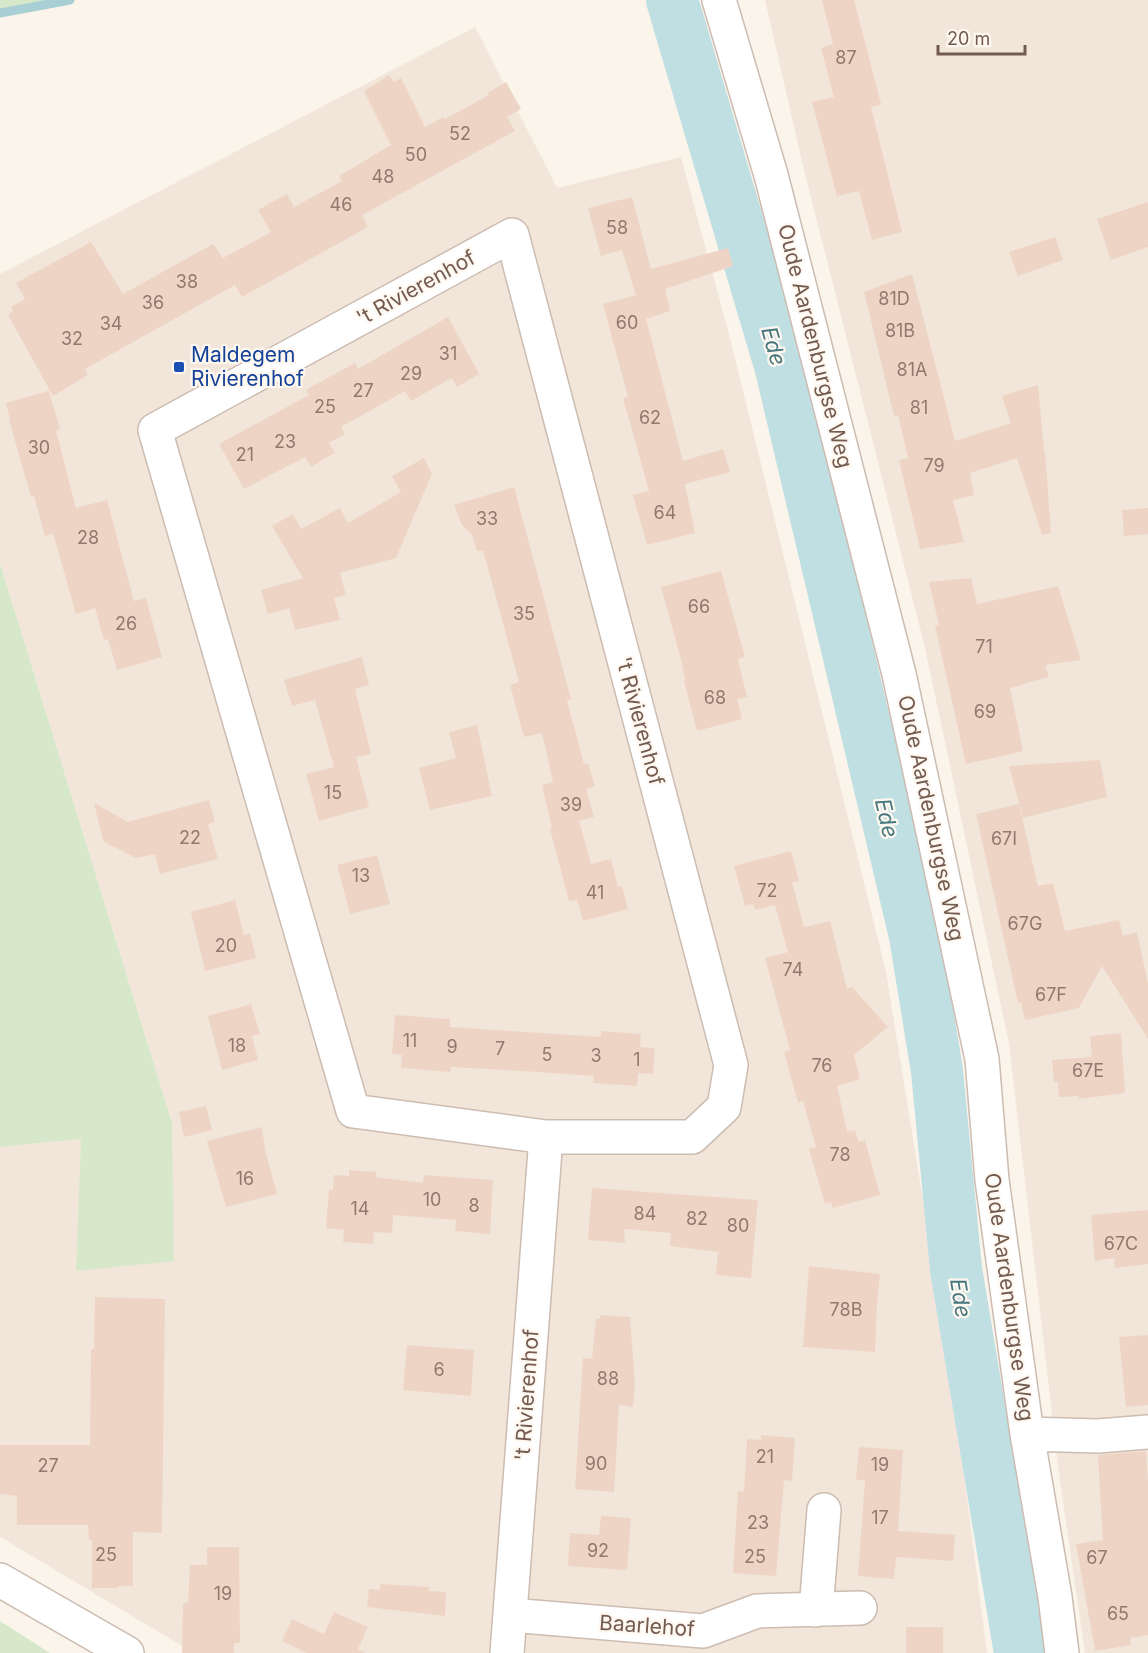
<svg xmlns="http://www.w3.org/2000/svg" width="1148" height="1653" font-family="Inter,sans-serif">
  <rect width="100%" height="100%" fill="#fbf4eb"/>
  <!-- residential -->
  <path fill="#f2e6da" d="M765,0h383v1653h-63l-26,-179 -50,-430 -84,-396 -122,-482z
    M475,27l82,161 124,-31 49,181 156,634 65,401 36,280h-793l-194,-116v-390l81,-8 91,-16 -172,-560v-289z"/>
  <!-- green -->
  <path fill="#d7e8ca" d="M0,0h70l-70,13z
    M0,563l172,560 2,138 -98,10 5,-132 -81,8z
    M0,1621l50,32h-50z"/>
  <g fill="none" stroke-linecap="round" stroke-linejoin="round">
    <!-- stream -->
    <path stroke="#a7cfd4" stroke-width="9" d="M0,13l70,-13"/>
    <!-- river -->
    <path stroke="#c0dfe3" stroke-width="52" d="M672,0l109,369 134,567 22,135 19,198 64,384"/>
  </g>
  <!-- building -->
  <path fill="#eed4c5" d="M822,0h32l27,104 -10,3 31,125 -30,8 -13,-49 -22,5 -25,-94 22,-5 -13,-49 12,-4z
    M389,75l5,7 7,-4 24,49 18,-10 2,2 44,-24 -2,-2 19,-11 15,27 -14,8 8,14 -153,84 6,12 -126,70 -7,-12 -150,84 3,6 -35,21 -45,-81 5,-4 -2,-4 14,-8 -9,-16 75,-41 32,52 90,-50 10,14 48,-26 -13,-22 29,-16 7,13 48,-26 -3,-5 52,-31 -27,-54z
    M632,197l19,72 77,-21 5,18 -68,23 5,22 -24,8 37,142 40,-12 7,23 -45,12 10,49 -48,12 -14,-50 16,-4 -26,-93 5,-1 -25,-93 33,-9 -14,-45 -21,6 -13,-48z
    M1148,202v45l-37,13 -14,-41z
    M1055,237l8,23 -45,16 -9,-24z
    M912,274l43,167 56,-18 -9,-27 36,-11 6,66h1l6,82 -9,2 -25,-77 -47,15 4,22 -21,5 11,42 -44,7 -21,-89 9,-2 -10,-43 -4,1 -30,-124z
    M448,317l31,57 -22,13 -5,-9 -41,23 -6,-10 -64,36 4,7 -16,9 6,10 -13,7 -11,7 -6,-10 -61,32 -25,-45 90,-49 -3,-5 25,-14 24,-13 3,6z
    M49,391l11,38 -4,2 20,77 31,-8 27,101 12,-3 16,59 -45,13 -9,-31 -4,1 -9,-32 -19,6 -23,-81 -8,3 -11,-40 -3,1 -22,-77h1l-4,-17z
    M424,458l8,16 -36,84 -56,15 6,22 -12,3 6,22 -45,10 -6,-22 -21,6 -7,-24 42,-12 -31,-52 21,-12 8,15 39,-21 8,15 53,-31 -9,-16z
    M514,487l57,212 -4,2 17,63 4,-1 7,23 -9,3 8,28 -15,4 12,43 20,-5 7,28 4,-1 6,23 -45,12 -6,-21 -8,1 -19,-72 2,-1 -10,-43 11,-3 -11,-49 -18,4 -14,-52 9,-3 -36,-132 -6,1 -5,-16 -10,-10 -8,-20z
    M1148,508v26l-24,2 -2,-26z
    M721,571l24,86 -7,2 9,38 -10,2 5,20 -45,12 -13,-50 1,-1 -3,-17 -21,-76z
    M971,578l6,26 81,-18 23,74 -36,5 4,12 -39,11 13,63 -57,13 -31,-138 4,-1 -10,-43z
    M362,657l7,28 -14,4 16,65 -15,3 13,50 -50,14 -13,-47 28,-7 -19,-67 -23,6 -8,-26z
    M477,725l15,71 -62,14 -11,-42 37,-10 -7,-26z
    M1100,760l7,37 -84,21 -14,-52z
    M209,800l6,22 -7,2 10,35 -58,15 -5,-20 -19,4 -33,-17 -9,-38 34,19z
    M1019,804l19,82 15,-3 12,48 54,-11 4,16 14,-4 11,52v55l-46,-73 -23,42 -54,12 -4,-18 -3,1 -42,-189z
    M791,851l8,30 -7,1 12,45 26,-6 17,68 5,-2 36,40 -34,28 6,24 -23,7 10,46 8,-2 4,12 6,-2 15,55 -47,13 -2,-6 -6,2 -16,-55 7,-2 -13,-46 -5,2 -14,-51 6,-2 -25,-92 23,-6 -13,-47 -20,5 -2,-6 -8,2 -11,-40z
    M377,855l13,49 -40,10 -13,-49z
    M235,900l9,35 6,-2 6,25 -51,13 -14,-59z
    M251,1004l9,30 -8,2 6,24 -36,10 -14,-54z
    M395,1015l55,4v8l151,10v-6l40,3 -1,13 15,1 -2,26 -15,-1 -1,13 -44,-3 1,-7 -72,-5 -71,-4 -1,5 -49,-4 1,-13 -10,-1z
    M1121,1033l4,60 -46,6v-3l-20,1 -1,-15h-4l-2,-22 40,-3 -2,-21z
    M206,1106l6,24 -28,7 -5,-25z
    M262,1127l3,23 12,44 -51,13 -19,-66z
    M349,1170l27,2v5l47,6 1,-8 69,5 -3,54 -35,-3 1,-11 -63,-5 -1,18 -18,-1 -1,12 -30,-2 1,-12 -18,-2 3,-39 4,1 1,-15 15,1z
    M592,1188l166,12 -7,78 -35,-3 2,-23 -48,-6 1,-13 -47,-4 1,14 -37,-3z
    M1148,1210v54l-33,4 -1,-10 -19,3 -4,-46z
    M809,1266l71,8 -3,29 -2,49 -72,-5z
    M95,1297l70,2 -3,234 -29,-1v54h-15v2h-26v-48h-3l-1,-15h-71v-29l-17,-2v-49h90l1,-96h3z
    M600,1315l30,2 5,67 -2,23 -14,-2 -5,87 -39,-3 8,-131 9,1 4,-40h4z
    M1148,1335v70l-22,2 -7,-70z
    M407,1345l67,5 -3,46 -68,-6z
    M761,1435l34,3 -3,43 -8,-1 -8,96 -43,-3 5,-82 6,1 3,-53 14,1z
    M859,1447l44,3 -5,81 57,4 -2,26 -57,-4 -2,22 -36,-3 7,-96h-9z
    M1146,1451l2,29v155l-18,3 1,7 -36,6 -19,-107 27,-4 -5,-85z
    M601,1516l30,2 -4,52 -59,-4 2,-33 29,2z
    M207,1547h32l1,96h-6v10h-52l1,-50h5l2,-38h17z
    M381,1584l48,3 -1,4 18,1 -1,24 -78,-9 2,-18 10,1z
    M334,1612l34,15 -10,22 7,4h-58l-25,-12 10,-22 32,15z
    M906,1627h37v26h-37z"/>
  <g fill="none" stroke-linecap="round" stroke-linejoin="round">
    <defs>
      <path id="street" d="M719,0l52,175 128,499 83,385 10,121 35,254 28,163 7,56
        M512,235l219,830 -7,42 -32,30h-146l-193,-26 -198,-681z
        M1027,1434l71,2 50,-4
        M0,1580l127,73
        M816,1610l8,-100
        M510,1615l193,16 54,-20 103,-3
        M507,1653l39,-516"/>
    </defs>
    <!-- street casing -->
    <use href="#street" stroke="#ccbcb1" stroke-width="36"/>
    <!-- street -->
    <use href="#street" stroke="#fff" stroke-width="33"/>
  </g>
  <!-- markers -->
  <rect fill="#1a4fb4" stroke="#fef8f1" stroke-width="2" x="173" y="361" width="12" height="12" rx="3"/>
  <g text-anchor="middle" stroke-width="4.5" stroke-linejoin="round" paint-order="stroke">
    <!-- number labels -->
    <g font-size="18" fill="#92796d">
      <text x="846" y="64">87</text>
      <text x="460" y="140">52</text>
      <text x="416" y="161">50</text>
      <text x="383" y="183">48</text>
      <text x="341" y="211">46</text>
      <text x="617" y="234">58</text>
      <text x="187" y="288">38</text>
      <text x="894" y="305">81D</text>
      <text x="153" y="309">36</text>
      <text x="627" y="329">60</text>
      <text x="111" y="330">34</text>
      <text x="900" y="337">81B</text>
      <text x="72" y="345">32</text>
      <text x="448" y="360">31</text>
      <text x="912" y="376">81A</text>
      <text x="411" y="380">29</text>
      <text x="363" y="397">27</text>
      <text x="325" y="413">25</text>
      <text x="919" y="414">81</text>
      <text x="650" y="424">62</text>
      <text x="285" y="448">23</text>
      <text x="39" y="454">30</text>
      <text x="245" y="461">21</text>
      <text x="934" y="472">79</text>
      <text x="665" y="519">64</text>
      <text x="487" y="525">33</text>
      <text x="88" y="544">28</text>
      <text x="699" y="613">66</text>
      <text x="524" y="620">35</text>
      <text x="126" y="630">26</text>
      <text x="984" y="653">71</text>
      <text x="715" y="704">68</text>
      <text x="985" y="718">69</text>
      <text x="333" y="799">15</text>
      <text x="571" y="811">39</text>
      <text x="190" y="844">22</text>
      <text x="1004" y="845">67I</text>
      <text x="361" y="882">13</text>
      <text x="767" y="897">72</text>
      <text x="595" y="899">41</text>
      <text x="1025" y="930">67G</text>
      <text x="226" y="952">20</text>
      <text x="793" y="976">74</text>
      <text x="1051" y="1001">67F</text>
      <text x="410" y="1047">11</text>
      <text x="237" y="1052">18</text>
      <text x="452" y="1053">9</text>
      <text x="500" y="1055">7</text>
      <text x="547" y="1061">5</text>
      <text x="596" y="1062">3</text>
      <text x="637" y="1066">1</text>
      <text x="822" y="1072">76</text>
      <text x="1088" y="1077">67E</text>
      <text x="840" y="1161">78</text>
      <text x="245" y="1185">16</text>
      <text x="432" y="1206">10</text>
      <text x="474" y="1212">8</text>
      <text x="360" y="1215">14</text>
      <text x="645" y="1220">84</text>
      <text x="697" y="1225">82</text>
      <text x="738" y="1232">80</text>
      <text x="1121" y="1250">67C</text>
      <text x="846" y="1316">78B</text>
      <text x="439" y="1376">6</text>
      <text x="608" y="1385">88</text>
      <text x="765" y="1463">21</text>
      <text x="596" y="1470">90</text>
      <text x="880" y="1471">19</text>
      <text x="48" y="1472">27</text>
      <text x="880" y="1524">17</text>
      <text x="758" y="1529">23</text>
      <text x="598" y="1557">92</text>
      <text x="106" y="1561">25</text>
      <text x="755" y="1563">25</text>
      <text x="1097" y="1564">67</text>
      <text x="223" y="1600">19</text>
      <text x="1118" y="1620">65</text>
    </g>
    <!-- street labels -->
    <g font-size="21" fill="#745b50" stroke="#fef8f1">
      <text transform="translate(416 288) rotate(-29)" y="7">'t Rivierenhof</text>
      <text transform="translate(815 346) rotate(76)" y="7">Oude Aardenburgse Weg</text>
      <text transform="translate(640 721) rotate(75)" y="7">'t Rivierenhof</text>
      <text transform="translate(931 818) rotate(78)" y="7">Oude Aardenburgse Weg</text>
      <text transform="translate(1009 1297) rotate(82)" y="7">Oude Aardenburgse Weg</text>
      <text transform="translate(527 1395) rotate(-86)" y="7">'t Rivierenhof</text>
      <text transform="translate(647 1626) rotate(4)" y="7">Baarlehof</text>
    </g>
    <!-- transit labels -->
    <g font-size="21" fill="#164399" stroke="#fef8f1" text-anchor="start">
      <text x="191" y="362">Maldegem<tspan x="191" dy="24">Rivierenhof</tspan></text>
    </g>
    <!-- water labels -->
    <g font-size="22" font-style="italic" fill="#47777e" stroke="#fef8f1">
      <text transform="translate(774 346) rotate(74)" y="8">Ede</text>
      <text transform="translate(887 818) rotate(77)" y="8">Ede</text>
      <text transform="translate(961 1298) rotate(81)" y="8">Ede</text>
    </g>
  </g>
  <!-- scale -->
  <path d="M938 45v9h87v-9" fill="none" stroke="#745b50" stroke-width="3"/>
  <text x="947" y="45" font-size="18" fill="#745b50" stroke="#fef8f1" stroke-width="4.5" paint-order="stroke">20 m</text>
</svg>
